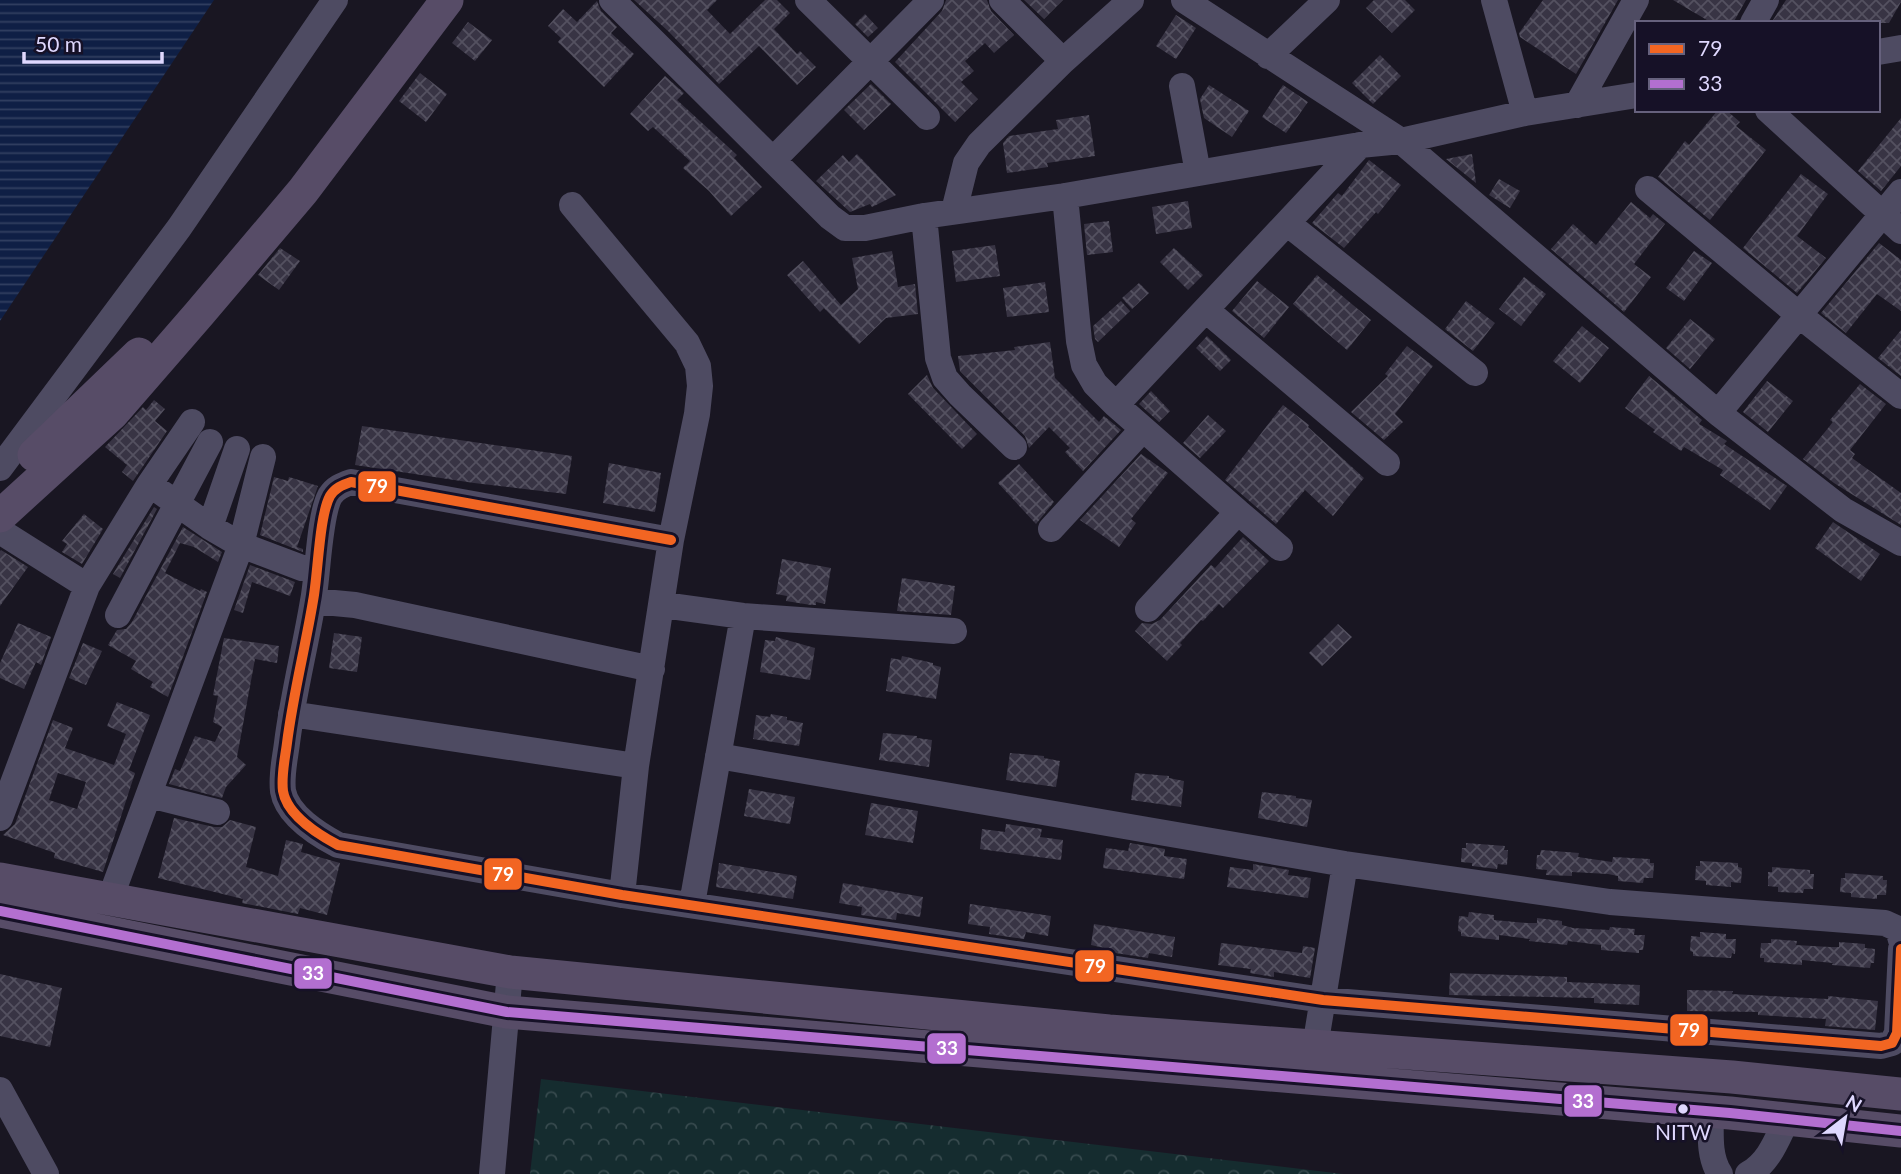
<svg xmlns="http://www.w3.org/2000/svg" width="1901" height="1174" font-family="Lato,sans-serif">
  <defs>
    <pattern id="forest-crowns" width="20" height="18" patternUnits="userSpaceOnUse" patternTransform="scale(1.75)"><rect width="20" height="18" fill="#152c2f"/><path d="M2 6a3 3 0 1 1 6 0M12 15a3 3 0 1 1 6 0" fill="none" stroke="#374a4e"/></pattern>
    <pattern id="water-rules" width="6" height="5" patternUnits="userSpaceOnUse" patternTransform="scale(1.75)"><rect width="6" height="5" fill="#0f1f45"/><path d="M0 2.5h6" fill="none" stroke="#323f61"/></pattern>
    <pattern id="building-cross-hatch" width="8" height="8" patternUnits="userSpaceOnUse" patternTransform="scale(1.75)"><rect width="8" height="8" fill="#383444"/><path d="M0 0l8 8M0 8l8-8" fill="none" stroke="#545160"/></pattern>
  </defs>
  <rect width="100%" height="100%" fill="#191622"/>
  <!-- forest -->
  <path fill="url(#forest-crowns)" d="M541,1079l802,95h-813z"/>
  <!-- water -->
  <path fill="url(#water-rules)" d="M0,0h214l-214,321z"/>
  <!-- building -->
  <path fill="url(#building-cross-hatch)" fill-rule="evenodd" d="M634,0h83l-10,10 23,24 35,-34h12l13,13 -16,16 23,25 3,-3 16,16 -19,18 -38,-39 -40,38 -51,-53z
    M946,0h41l4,11 23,24 -20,18 -9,-10 -20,18 9,10 -13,11 17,17 -23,23 -60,-60 47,-51z
    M1024,0h39l-19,19z
    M1374,0h31l10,10 -23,23 -26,-25z
    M1543,0h75l-42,74 -56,-37 -1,-4z
    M1673,0h73l-13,23h-21z
    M1786,0h115v2l-12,21h-118z
    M597,1l4,10 16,16 -6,6 23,21 -30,33 -46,-45 3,-4 -13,-12 15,-17 14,13z
    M865,14l13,14 -10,9 -13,-13z
    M1176,15l20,13 -20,31 -20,-13z
    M468,22l24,18 -17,21 -23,-18z
    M1380,55l21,21 -28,28 -21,-21z
    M420,73l27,21 -21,28 -27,-21z
    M665,76l19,17 -7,7 60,55 -3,3 28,29 -31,29 -22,-25 -26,-23 7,-7 -37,-34 -5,4 -18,-17z
    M871,84l20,20 -27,26 -20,-20z
    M1209,85l40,26 -17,26 -28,-19 -4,-19z
    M1283,85l25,17 -22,31 -24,-16z
    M1718,110h8l14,12 -4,4 30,24 -56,70 -52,-43 27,-36 4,4z
    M1089,115l6,41 -48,7 1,4 -41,6 -4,-30 6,-7 49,-7 -2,-9z
    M1901,118v48l-20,25 -23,-20z
    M857,154l39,41 -24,12 -2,-3 -20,8 -34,-31 27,-26 6,7z
    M1472,154l4,29 -30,-24z
    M1369,160l32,25 -23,29 -2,-2 -32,36 -32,-25 26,-30 4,3z
    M1801,174l27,20 -31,42 29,22 -29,35 -54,-45z
    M1499,179l21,12 -10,17 -21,-13z
    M1188,201l4,27 -36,6 -4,-27z
    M1631,202l19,16 3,-4 12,10 -31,40 17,13 -27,35 -73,-63 22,-25 23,21z
    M1109,221l4,31 -26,3 -3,-31z
    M1879,243l22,17v51l-24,-17 -31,39 -25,-20z
    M995,245l5,31 -44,6 -4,-31z
    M280,248l20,13 -21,29 -21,-15z
    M1174,248l29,27 -15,15 -28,-28z
    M892,251l6,36 17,-3 3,30 -32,4 -27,26 -35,-36 -4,4 -33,-37 16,-14 38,44 17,-16 -6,-31z
    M1694,251l18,12 -28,38 -18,-13z
    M1317,275l54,45 -24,30 -54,-46z
    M1524,277l22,17 -25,32 -22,-17z
    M1257,281l32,26 -25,31 -32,-27z
    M1045,282l4,30 -42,5 -4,-29z
    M1139,283l10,10 -17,16 -10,-11z
    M1121,301l9,10 -32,31 -3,-3 -2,-13z
    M1466,301l29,22 -22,28 -28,-22z
    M1690,319l25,20 -25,30 -24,-21z
    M1582,326l27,22 -29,35 -27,-22z
    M1901,330v46l-23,-18z
    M1207,336l24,24 -11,11 -24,-23z
    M1050,342l5,36 44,44 5,-6 17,14 -38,41 -18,-19 5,-4 -21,-21 -20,21 -4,-12 -65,-65 -2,-15 57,-6 -1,-3z
    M1407,346l26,20 -38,48 8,8 -19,18 -33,-28 37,-36 -3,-2z
    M927,375l6,13 44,46 -15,15 -54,-55z
    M1649,376l53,44 -3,4 28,17 -3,3 63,42 -17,24 -50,-35 3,-5 -39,-23 -3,4 -28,-19 2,-2 -30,-22z
    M1767,381l26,20 -25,31 -25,-20z
    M1860,384l26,20 -36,46 5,4 -3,4 49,35v32l-67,-42 -31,-24 30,-37 -3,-2z
    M1151,391l19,20 -11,11 -20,-18z
    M154,400l11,9 -10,12 12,10 -34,50 -11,-9 5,-7 -22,-18 38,-40 3,3z
    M1283,405l26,20 -1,2 56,51 -31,38 -28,-26 -29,34 -51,-44z
    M1208,415l18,16 -26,27 -17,-15z
    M362,426l210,30 -6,38 -92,-11 -119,-18z
    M1141,454l27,19 -37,46 5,4 -17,24 -39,-27z
    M609,463l52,10 -6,39 -52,-9z
    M1019,464l35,38 -18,22 -38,-41z
    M274,477l14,4 1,-4 29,9 -21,61 6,2v3l-43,-17z
    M154,507l3,2 -37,69 -7,-4z
    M84,514l19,15 -21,35 -20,-12 5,-8 -5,-3z
    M1833,522l47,32 -19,27 -46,-33z
    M183,527l39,25 -4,10 -24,-15 -14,-4 -15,30 35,18 1,-2 6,3 -39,105 -18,-10 3,-5 -22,-13 5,-8 -28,-16 9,-15 9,-1 6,-7z
    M1243,537l26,24 -46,47 -4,-4 -16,17 -2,-1 -21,23 2,2 -15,16 -32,-30 7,-8 10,1 8,-4 51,-55 4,3z
    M1,550l27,17 -28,39v-55z
    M782,559l49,9 -6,36 -9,-2v3h-5l-25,-4 1,-5 -11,-2z
    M250,565l45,17 -5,14 -38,-14 -9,31 -9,-3z
    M902,578l53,8 -4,29 -54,-4z
    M18,623l33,14 -10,28 -5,-3 -12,27 -24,-11v-15z
    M1338,624l14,13 -30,29 -13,-13z
    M334,633l28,4 -5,35 -28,-4z
    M776,637l39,11 -5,32 -50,-8 5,-32 10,1z
    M224,638l55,8 -2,17 -22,-4 -18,98 9,8 -20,22 -4,11 -53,-14 6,-15 5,2 15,-35 20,6 7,-15 -9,-5 5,-26 -5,-1z
    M83,643l19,8 -16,34 -17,-7z
    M902,656l31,7v2l8,2 -5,32 -50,-8 5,-33 10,2z
    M117,702l33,13 -21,55 6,3 -32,99 -49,-14 1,-5 -52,-18 12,-11 38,-104 20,8 -8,20 49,17 12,-31 -19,-8zM58,773l28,9 -9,27 -28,-9z
    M771,714l16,3v3l16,3 -4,23 -46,-7 3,-24 14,2z
    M883,733l34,3v2l15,2 -3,27 -50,-7z
    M1010,753l34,3v2l16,3 -4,26 -50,-7z
    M1135,773l34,3v2l15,3 -3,26 -50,-7z
    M749,789l46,8 -5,27 -46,-8z
    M1262,792l34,4v2l16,2 -5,27 -49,-9z
    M871,803l47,8 -5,32 -48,-8z
    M174,818l40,9h8l8,-7 26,7 -10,40 32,9 8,-36 17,4 -2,8 39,11 -13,52 -27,-7 -2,6 -56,-11 1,-4 -85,-21z
    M1006,824l36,5 -2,8 23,3 -2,20 -81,-11 2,-20 23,3z
    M1130,843l35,6 -1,7 23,3 -3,20 -81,-11 3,-20 22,3z
    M1466,843l39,3 -1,4h4l-1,15 -9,-1 -1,5 -25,-3v-3l-11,-1 1,-14h4z
    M1541,850l38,3 -1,4 34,5 1,-5 37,2v4h4l-1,15h-9l-1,5 -25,-2v-5l-10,-2 -36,-2v4l-26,-1 1,-5 -11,-1 1,-14h3z
    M1700,861l38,2v4l4,1 -1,15 -10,-1v5l-25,-2v-4l-11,-1 1,-14h4z
    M719,863l78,13 -4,23 -77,-12z
    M1253,864l36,6 -1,5 23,3 -3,20 -81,-11 3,-20 23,3z
    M1772,867l38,3v4h4l-1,15h-9l-1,4 -25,-1v-5l-10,-1v-14h4z
    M1845,873l38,3v4h4l-1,15h-9v4l-26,-2v-4l-11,-1 1,-14h4z
    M843,883l80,14 -3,20 -23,-4 -1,7 -35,-5 1,-8 -23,-4z
    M970,904l81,12 -3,20 -22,-4 -2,7 -35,-5 1,-7 -22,-3z
    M1469,912l25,3v5l33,3h10v-5l25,3v4l11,3 36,2 1,-3 25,2 -1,6h11l-2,15h-4v3l-38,-3v-5l-33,-4 -1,4 -38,-4 1,-2 -31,-4v5l-38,-4v-4l-3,-1 1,-15 9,1z
    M1094,924l81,13 -3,20 -23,-4 -1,5 -39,-6v-3l-18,-4z
    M1700,932l26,2v5h10l-1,15 -3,-1 -1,5 -38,-2v-4l-3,-1 1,-15 9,1z
    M1771,939l26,2 -1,4 34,2h9v-5l26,2v4l10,1 -1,14h-3l-1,5 -38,-3 1,-2 -31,-3v5l-38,-3v-4h-4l1,-15h10z
    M1221,943l81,10 1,-7 12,2 -5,30 -36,-6v5l-24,-4 1,-4 -33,-4z
    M1450,973l117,4v5l73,3 -1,20 -45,-2v-5l-145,-3z
    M0,974l62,14 -12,59 -50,-11z
    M1687,990l46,1 -1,3 96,5v-3l50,5 -3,29 -50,-4 1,-7 -68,-4v-3l-71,-1z"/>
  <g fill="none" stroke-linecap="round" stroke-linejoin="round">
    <!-- minor -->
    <path stroke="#4e4b62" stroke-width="26" d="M612,0l218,217 15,11h20l59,-12 141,-20 295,-51 41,-4 124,-28 112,-18
      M808,0l119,117
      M1002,0l61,61
      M1184,0l217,141 317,272 125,97 58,33
      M1494,0l31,113
      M1753,23l13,-23
      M1878,52l23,-4
      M1268,56l59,-56
      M1182,86l16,87
      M1577,105l59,-105
      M1768,110l133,121
      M773,160l158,-160
      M1648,189l151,126 -81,98
      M1901,192l-102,123 102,81
      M1065,196l14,145 5,24 11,19 21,21 122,107 -90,97
      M572,205l115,138 11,23 2,20 -3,28 -26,126 -35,226 -14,129
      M954,211l12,-48 13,-19 84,-83 68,-61
      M924,216l14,142 7,20 15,17 54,52
      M1287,223l188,150
      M1206,310l181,153
      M1116,405l244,-260
      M0,468l179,-240 156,-228
      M162,493l48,34 31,18 61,23
      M1238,512l42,36
      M210,527l27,-78
      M1051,529l92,-100
      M0,531l87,55
      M671,540l-320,-58c-9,3 -16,6 -21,14 -11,20 -12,80 -17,105 -8,48 -20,94 -26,142 -2,16 -6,32 -4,48 4,24 36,44 55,54l284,50 701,105 558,46 11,-3 5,-10 4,-84
      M313,601l42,4 297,64
      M663,605l80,11 211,15
      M118,615l92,-173
      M291,714l345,52
      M718,756l627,108 265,38 275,21 13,6 3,11
      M149,795l68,17
      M0,818l87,-232 62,-101 43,-63
      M110,899l131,-354 22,-88
      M692,904l51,-288
      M1315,1047l30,-183
      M0,1090l46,84
      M1711,1111c0,21 -3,45 9,63
      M492,1174l18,-202
      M1748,1174c21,-11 29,-35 39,-55"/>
    <!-- major -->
    <path stroke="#574c67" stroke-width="33" d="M34,455l105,-101
      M0,516l113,-103 86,-99 104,-123 144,-191
      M0,879l510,93 599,59 623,46 169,17
      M0,911l507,101 1223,101 171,18"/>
    <defs>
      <path id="bus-1" d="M671,540l-320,-58c-9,3 -16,6 -21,14 -11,20 -12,80 -17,105 -8,48 -20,94 -26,142 -2,16 -6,32 -4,48 4,24 36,44 55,54l284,50 701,105 558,46 11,-3 5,-10 4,-84"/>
      <path id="bus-2" d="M0,911l507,101 1223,101 171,18"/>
    </defs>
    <!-- bus-1 casing -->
    <use href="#bus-1" stroke="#161127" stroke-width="16"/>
    <!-- bus-2 casing -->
    <use href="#bus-2" stroke="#161127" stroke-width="16"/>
    <!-- bus-1 -->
    <use href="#bus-1" stroke="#f26522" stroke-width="10"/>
    <!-- bus-2 -->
    <use href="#bus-2" stroke="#b36fd0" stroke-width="10"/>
  </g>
  <!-- markers -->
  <circle fill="#dfd8fe" stroke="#161127" stroke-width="2.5" cx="1683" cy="1109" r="6"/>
  <g text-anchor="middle" stroke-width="5" stroke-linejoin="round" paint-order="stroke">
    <!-- bus labels -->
    <g font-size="21" fill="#dfd8fe" stroke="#161127">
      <text x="1683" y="1140">NITW</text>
    </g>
  </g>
  <g stroke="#161127" stroke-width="2.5">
    <rect x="357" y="470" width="40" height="33" rx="7" fill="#f26522"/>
    <rect x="483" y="857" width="40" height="34" rx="7" fill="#f26522"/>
    <rect x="1074" y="949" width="41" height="34" rx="7" fill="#f26522"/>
    <rect x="293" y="957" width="40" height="33" rx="7" fill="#b36fd0"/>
    <rect x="1669" y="1013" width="40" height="34" rx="7" fill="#f26522"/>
    <rect x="926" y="1032" width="41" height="33" rx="7" fill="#b36fd0"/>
    <rect x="1563" y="1084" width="40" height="34" rx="7" fill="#b36fd0"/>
  </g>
  <g font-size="19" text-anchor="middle" font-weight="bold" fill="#fff">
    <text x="377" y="493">79</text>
    <text x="503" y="881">79</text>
    <text x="1095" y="973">79</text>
    <text x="313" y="980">33</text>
    <text x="1689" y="1037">79</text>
    <text x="947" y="1055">33</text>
    <text x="1583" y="1108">33</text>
  </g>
  <!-- legend -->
  <rect x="1635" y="21" width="245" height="91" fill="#161127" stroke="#66617d" stroke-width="2"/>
  <rect x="1649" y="44" width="35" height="10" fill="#f26522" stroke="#66617d" stroke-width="2"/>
  <text x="1698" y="56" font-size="21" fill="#dfd8fe">79</text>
  <rect x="1649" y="79" width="35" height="10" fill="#b36fd0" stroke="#66617d" stroke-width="2"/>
  <text x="1698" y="91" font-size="21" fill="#dfd8fe">33</text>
  <!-- north arrow -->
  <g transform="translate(1845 1118) rotate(31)" stroke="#161127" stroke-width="5" paint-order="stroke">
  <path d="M0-5L12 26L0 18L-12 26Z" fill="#dfd8fe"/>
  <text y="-10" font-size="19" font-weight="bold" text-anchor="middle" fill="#dfd8fe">N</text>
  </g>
  <!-- scale -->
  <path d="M24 52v10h138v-10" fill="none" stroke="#dfd8fe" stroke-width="3.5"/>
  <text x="35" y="52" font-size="21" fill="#dfd8fe" stroke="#161127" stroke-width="5" paint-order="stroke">50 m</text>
</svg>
